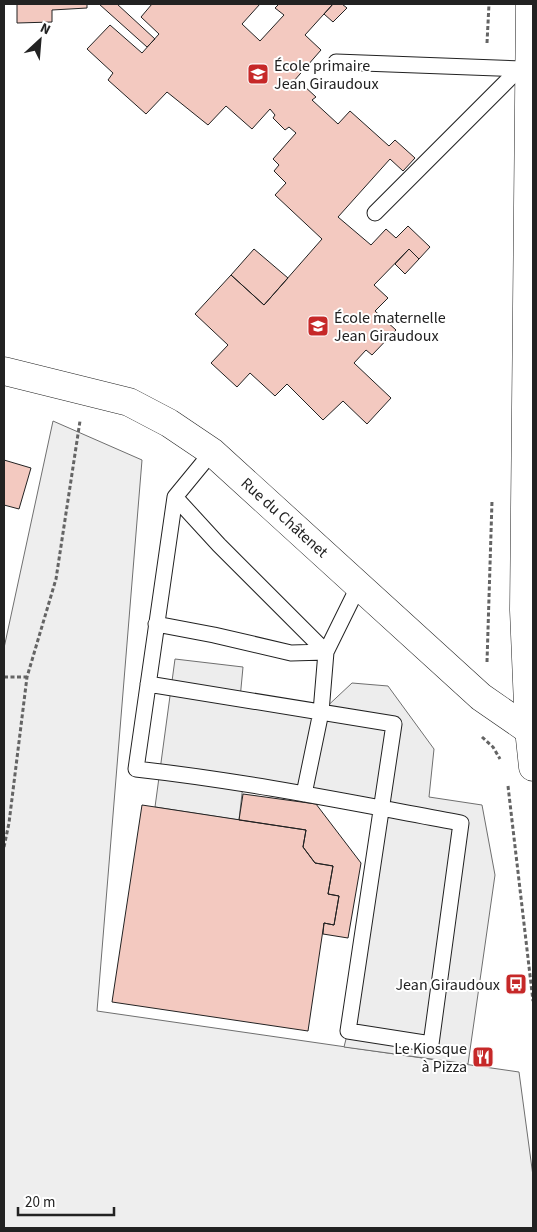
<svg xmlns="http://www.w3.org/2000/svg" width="537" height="1232" viewBox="0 0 537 1232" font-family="'Source Sans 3',sans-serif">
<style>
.green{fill:#eee;stroke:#6f6f6f}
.parking{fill:#ededed;stroke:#6f6f6f}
.building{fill:#f3c9c0;stroke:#222}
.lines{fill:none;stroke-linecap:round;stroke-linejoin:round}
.service-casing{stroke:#222;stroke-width:17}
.minor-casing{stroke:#222;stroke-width:29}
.tertiary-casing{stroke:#222;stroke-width:29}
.path{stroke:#646464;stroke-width:3;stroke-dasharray:4 2.5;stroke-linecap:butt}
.service{stroke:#fff;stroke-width:15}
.minor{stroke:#fff;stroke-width:28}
.tertiary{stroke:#fff;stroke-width:28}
.labels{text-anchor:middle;stroke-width:4;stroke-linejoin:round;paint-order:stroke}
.poi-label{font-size:16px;fill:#222;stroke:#fff;text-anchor:start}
.street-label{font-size:16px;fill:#222;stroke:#fff}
</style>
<rect width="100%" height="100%" fill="#fff"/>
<path class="green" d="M53 421 142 460 97 1011 519 1072 533 1176V1228H4V648Z"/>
<path class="parking" d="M175 659 243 667 240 699 321 712 352 683 388 686 434 749 429 797 482 805 495 875 468 1064 344 1047 348 1031 382 808 243 785 239 820 155 807Z"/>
<path class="building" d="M17 4H87V8L52 10V22L17 23Z
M99 4H117L155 39 147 47Z
M152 4H260L242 24 260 41 284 15 275 8 279 4H333L305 35 321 50 293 82 299 89 303 85 316 97 312 100 338 124 350 111 389 146 395 140 415 158 403 171 390 159 338 217 371 245 386 229 396 238 408 226 430 247 419 259 409 249 374 285 388 298 375 311 396 330 372 355 366 350 354 363 391 398 367 424 343 401 323 420 287 384 275 396 250 373 237 387 211 363 228 345 195 314 231 275 264 305 322 239 275 195 286 183 274 171 279 165 273 159 296 133 289 127 285 130 273 118 275 115 270 109 252 129 226 106 208 125 167 92 146 114 108 80 113 73 87 49 110 25 142 53 159 34 141 17Z
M333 4H342L347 8 333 22 324 14Z
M254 249 288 278 264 305 231 275Z
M409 249 419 259 405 274 395 264Z
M4 460 31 468 19 509 4 505Z
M243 794 316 804 361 863 348 938 323 934 324 923 334 925 339 896 328 894 333 866 315 863 303 847 306 830 239 820Z
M142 805 306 830 303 847 315 863 333 866 328 894 339 896 334 925 324 923 308 1031 112 1002Z"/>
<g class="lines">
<g class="service-casing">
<path id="service" d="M336 62 523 69
M375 213 519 69
M175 497 219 545 326 652
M156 624 214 635 291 653 326 652
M148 684 394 724 348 1031 431 1044 461 823C353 803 245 781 136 769L175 497 212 452
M304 794 321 712 326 652 359 585"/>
</g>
<g class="minor-casing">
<path id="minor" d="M4 371 129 402 169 423 212 452 481 697 533 733"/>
</g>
<g class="tertiary-casing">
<path id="tertiary" d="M530 4 524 610 529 729 533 767"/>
</g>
<path class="path" d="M487 43 489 4
M487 662 492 501
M4 677H27
M482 737 493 747 500 759
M508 786 533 1001
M4 847 9 823 27 677 56 579 80 421"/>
<use href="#service" class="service"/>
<use href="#minor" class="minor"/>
<use href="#tertiary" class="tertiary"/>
</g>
<defs>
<g id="school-square" transform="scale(1.125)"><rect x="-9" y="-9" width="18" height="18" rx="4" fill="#c62828" stroke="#fff"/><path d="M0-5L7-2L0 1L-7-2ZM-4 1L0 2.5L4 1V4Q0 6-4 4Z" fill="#fff"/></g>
<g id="bus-square" transform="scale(1.125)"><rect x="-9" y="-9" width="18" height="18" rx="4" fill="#c62828" stroke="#fff"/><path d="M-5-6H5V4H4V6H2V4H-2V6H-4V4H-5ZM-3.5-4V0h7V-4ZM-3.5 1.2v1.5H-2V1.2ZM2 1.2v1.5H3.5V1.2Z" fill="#fff"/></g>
<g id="restaurant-square" transform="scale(1.125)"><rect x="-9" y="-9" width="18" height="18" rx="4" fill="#c62828" stroke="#fff"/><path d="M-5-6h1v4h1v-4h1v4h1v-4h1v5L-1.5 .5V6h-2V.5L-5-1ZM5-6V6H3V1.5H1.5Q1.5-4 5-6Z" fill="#fff"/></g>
</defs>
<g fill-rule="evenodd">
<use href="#school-square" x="258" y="74"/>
<use href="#school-square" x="318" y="326"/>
<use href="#bus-square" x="516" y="984"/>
<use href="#restaurant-square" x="483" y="1057"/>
</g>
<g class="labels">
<g class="poi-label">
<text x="274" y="71">École primaire<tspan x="274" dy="18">Jean Giraudoux</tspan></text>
<text x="334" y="323">École maternelle<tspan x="334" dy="18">Jean Giraudoux</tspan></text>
<text x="500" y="990" text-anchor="end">Jean Giraudoux</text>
<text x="467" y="1054" text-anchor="end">Le Kiosque<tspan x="467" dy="18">à Pizza</tspan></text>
</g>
<g class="street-label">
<text transform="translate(285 517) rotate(42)" y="6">Rue du Châtenet</text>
</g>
</g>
<rect width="537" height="1232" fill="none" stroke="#222222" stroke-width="10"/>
<g transform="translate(40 40) rotate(26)" stroke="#ffffff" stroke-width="4" paint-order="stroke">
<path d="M0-4L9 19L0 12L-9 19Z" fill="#222222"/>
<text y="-8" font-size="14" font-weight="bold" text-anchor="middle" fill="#222222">N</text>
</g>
<path d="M18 1207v8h96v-8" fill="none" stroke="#222222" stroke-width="2.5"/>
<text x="25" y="1207" font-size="15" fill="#222222" stroke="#ffffff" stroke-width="4" paint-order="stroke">20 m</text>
</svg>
